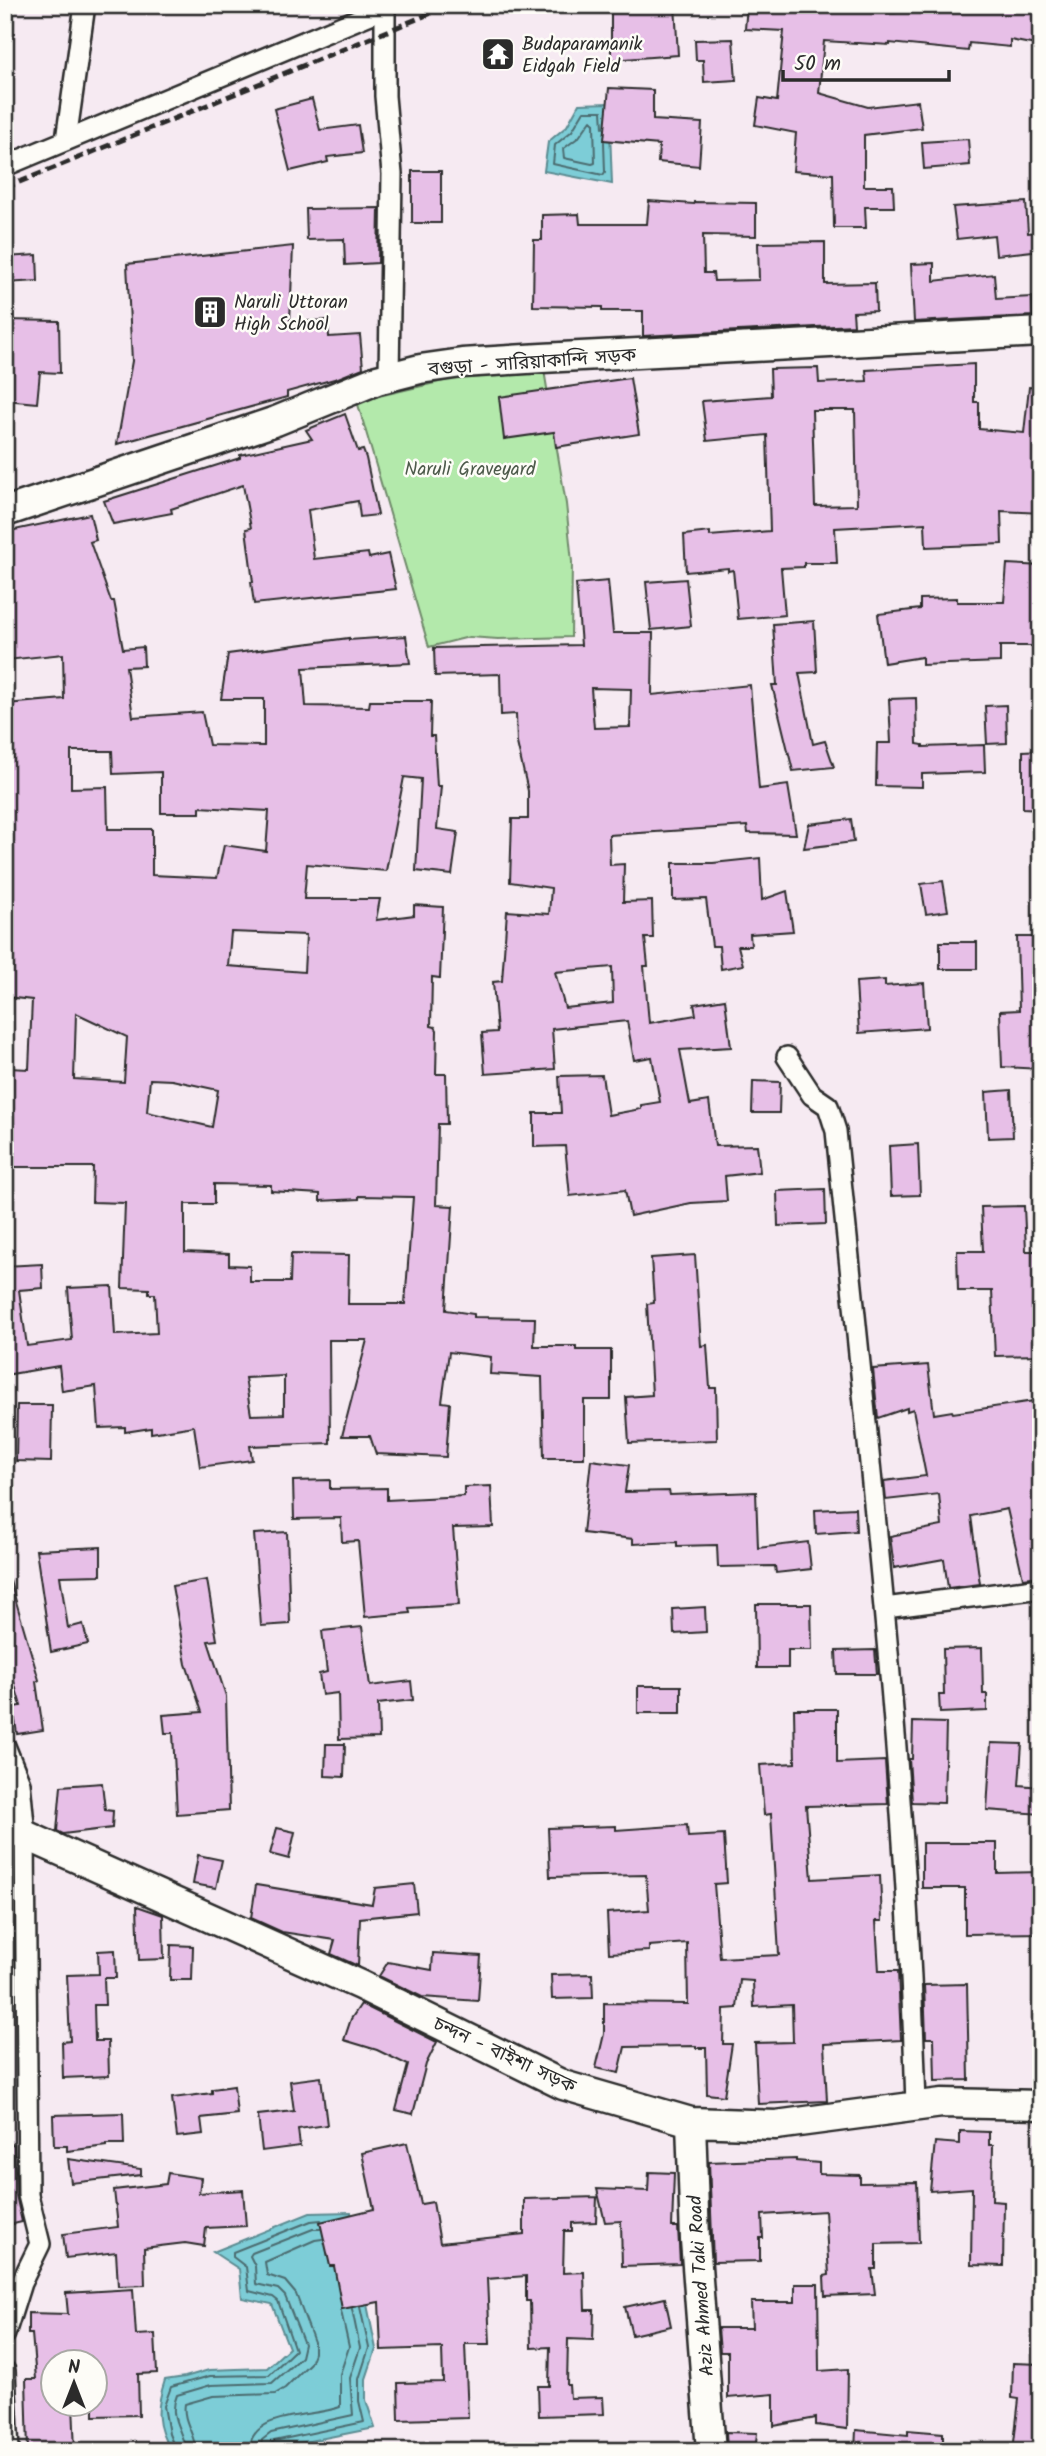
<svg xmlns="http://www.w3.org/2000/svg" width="1046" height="2456" viewBox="0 0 1046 2456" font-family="Kalam,'Noto Sans Bengali',sans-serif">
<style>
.green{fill:#b3e9ab;stroke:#6f8a6b;stroke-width:2}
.water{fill:#7dcdd7;stroke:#5c8c92;stroke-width:2}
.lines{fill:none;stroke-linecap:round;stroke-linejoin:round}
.shore{stroke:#4c6c70;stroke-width:2}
.building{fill:#e7bfe7;stroke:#2b2b2b;stroke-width:2;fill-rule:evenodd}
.street-casing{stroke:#2b2b2b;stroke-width:24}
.secondary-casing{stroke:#2b2b2b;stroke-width:33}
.street{stroke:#fdfcf7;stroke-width:19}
.secondary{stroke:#fdfcf7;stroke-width:28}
.rail{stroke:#2b2b2b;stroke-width:5;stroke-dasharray:10 5;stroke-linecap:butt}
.labels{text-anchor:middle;stroke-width:5;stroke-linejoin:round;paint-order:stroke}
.poi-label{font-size:19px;fill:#2b2b2b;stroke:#fdfcf7;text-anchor:start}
.street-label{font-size:19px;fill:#2b2b2b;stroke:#fdfcf7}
.park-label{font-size:19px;fill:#4d5a4b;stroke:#fdfcf7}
</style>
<rect width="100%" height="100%" fill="#f6eaf2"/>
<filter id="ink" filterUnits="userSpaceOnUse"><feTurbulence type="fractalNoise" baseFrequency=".0143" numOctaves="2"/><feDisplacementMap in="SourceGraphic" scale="14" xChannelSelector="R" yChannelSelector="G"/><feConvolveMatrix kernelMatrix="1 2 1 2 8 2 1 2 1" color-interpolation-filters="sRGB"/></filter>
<g filter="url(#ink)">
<path class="green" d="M544 370 566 504 572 562 571 637 498 639 469 637 429 647 357 401 461 377Z"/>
<path class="water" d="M609 103 612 184 544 171 548 142 567 126 579 104Z
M351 2212 353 2235 376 2349 366 2379V2400L375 2428 259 2451H171C155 2426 156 2407 165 2380L185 2377 209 2370 267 2368 289 2348 272 2304 242 2298 239 2269 213 2252 310 2213Z"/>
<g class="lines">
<path class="shore" d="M591 120 594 123 595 163 592 164 564 158 563 149 579 137Z
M603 128 602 111H584L572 131 555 145 553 164 603 175 605 172 604 142
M176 2451 169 2434 164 2406 171 2387 210 2376 269 2375 295 2350 278 2301 273 2297 249 2291 246 2267 233 2257V2252L311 2221 321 2220
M185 2451C184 2430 167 2419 177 2395L211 2385 272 2383 301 2357 304 2344 285 2296 278 2289 256 2284 255 2266 250 2256 252 2253 313 2229H320
M196 2451C195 2434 182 2421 185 2404L213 2396 275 2394 285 2388 310 2363 314 2353V2342L296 2294 285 2281 267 2275 265 2262 315 2240 322 2239
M249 2451C251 2410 312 2418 340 2407V2374L349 2347 341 2311
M260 2451 262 2440 271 2433 353 2415 350 2378 360 2348 352 2309
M268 2451 270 2445 274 2441 364 2422 359 2401V2379L369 2348 360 2307"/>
</g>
<path class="building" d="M640 5H675L678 55 611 60V11H642Z
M747 5H804L895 13 896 5H1041V46L1010 40V47L969 43 968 51 890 43V45L824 41 819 93 868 107 918 101 922 128 864 135V186H893L894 207H865L866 228H834L833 174 793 171 796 133 755 125 759 98 777 101 784 31 745 29Z
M733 39 736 80 704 82 703 60H696L695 40Z
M609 88 653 90V120L702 123 699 166 658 162 659 145 604 140Z
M312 99 320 130 358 125 362 153 327 157 328 162 290 171 274 109Z
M968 139 970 165 924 169 922 142Z
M412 171H441V223H412Z
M649 201 694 204V202L756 203V236L703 235 704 273H713L714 281 759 280 758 243 825 242V284L875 283 876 311 853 312 854 325 643 336V311H602V307L533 306 534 240H542V215L579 214 580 224H647Z
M1026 202 1028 233 1041 232V250L996 255 994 235 957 239 953 207Z
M379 208 378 263 345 265 344 239 307 240 306 209Z
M293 246 290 322 328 320 329 337 360 335 363 368 338 378 287 392V397L117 444 132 361 127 264Z
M37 255 38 281 5 283V257Z
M934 263V281L994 274 996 299 1032 297 1033 316 914 322 911 264Z
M5 320 59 321 60 373 40 372 37 403 5 400Z
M974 364V402H979V429L1024 433 1029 387 1041 388V513L1001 511 1002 544 926 547 925 523 835 528 837 563H804V567L781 568 785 615 738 619 733 570 728 571V568L686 572 684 535 710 532V536L770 531 767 435 707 441 702 401 771 396 770 369 818 368 819 383 867 381 866 370ZM812 410H855L857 505 815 506Z
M630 378 639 434 556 447 554 432 504 439 499 397Z
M345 414 358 451 363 450 366 458 378 515 360 517 358 501 308 510 314 559 368 553 369 558 388 554 396 589 254 604 251 582H253L246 529 251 528 243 485 171 509 172 513 113 524 104 501 240 458V455L312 439 306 430Z
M90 514 96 540 90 542 111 601H114L123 649 143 647 144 666 126 667 133 717 202 712 209 745 264 746V699H221L228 654 349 638V640L406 636 410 663 303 668 306 706 369 707 370 701H431L430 736H434L437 786H441L437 829 458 832 452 875 416 871 421 779 404 777 386 871 307 864 304 899H380L376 920 414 915V905L443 907 440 978 432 977 431 1026 435 1027 437 1030 436 1074H446L447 1124H438L436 1205 453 1206 446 1310 474 1314V1317L535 1318 534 1346H576V1350H611V1400H584V1458H544L542 1377 490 1374 491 1357 449 1352 442 1402 450 1403 446 1457 376 1454 370 1436H342L367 1340H329L330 1443 250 1446 252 1460 200 1467 194 1426 151 1433V1428L125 1432V1427L99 1428 96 1386 62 1391 59 1366 5 1375V1266L42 1264 43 1288 19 1290 27 1346 72 1340 68 1288 112 1286 115 1335 157 1333 155 1294H149V1289L122 1288 125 1203 92 1202 93 1167H5L9 1068 29 1069 32 1000 6 997 14 927 5 926 12 862H5V759L12 758 6 704 64 699 63 654 7 660 5 532ZM71 751H112L113 774 161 772V813H200V807L269 811 266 851 224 845 217 878 152 875V829H108L107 787 71 788ZM231 932 306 935 304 972 228 966ZM76 1013 127 1037 124 1082 74 1079ZM150 1079 172 1080 218 1090 212 1127 147 1112ZM214 1184 271 1185V1191L320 1194V1201L359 1199V1196L413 1197 405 1304H348L349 1255 291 1254 290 1282H250V1266L229 1265V1254L185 1252V1204H214ZM284 1376V1414L251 1415 245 1378Z
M1007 564 1041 566V646H1000V662L922 665V657L884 663 878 614 920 609V599L957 598V602H1004Z
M686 579 691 626 651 630 646 582Z
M608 581 613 633H653L652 695 750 685 759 789 788 785 796 834 748 833 747 826 609 835 610 865 624 864 623 902 652 901 653 938H645L648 966H644L649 1023 696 1015 694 1004 725 999 731 1047 680 1050 690 1104 709 1101 715 1146 757 1145 760 1172 725 1176 727 1201 691 1203 630 1216 625 1190 570 1196 565 1146 534 1147V1113H561L559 1076 602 1075 608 1115 641 1109V1105L660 1102 652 1057 634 1060 627 1021 552 1029 555 1069 485 1074 482 1033 497 1032 493 982 502 981 507 911 549 914 551 888 510 882 512 819H528V791L517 743 516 714 501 715 500 674 435 676 434 648 581 645 576 584ZM591 688 631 689 630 727 594 728ZM612 967 613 1003 565 1008 555 972Z
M814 621 817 672 799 673 813 744 825 741 834 767 793 771 772 685H777L773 624Z
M916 698 917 744 923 745V747L984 745 985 772 922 774V787L876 786 877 743H891L889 699Z
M1006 705 1007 743 987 744 985 706Z
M1041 750V809L1023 808V751Z
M851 819 854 842 804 848 809 824Z
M760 858 762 900 787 891 793 931 750 934 751 946H738L743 965 721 969 719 946H712L706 899 673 900V863H713Z
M943 881 948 911 926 914 921 884Z
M1017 937H1041V1069L1002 1067 1000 1011 1019 1010Z
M940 942H977V969H940Z
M885 980V986L924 983 927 1028 859 1033 856 982Z
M753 1081 780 1082 779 1113H752Z
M1011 1090 1013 1137 988 1138 986 1092Z
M918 1144 920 1195 891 1196 889 1146Z
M825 1189 826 1224 778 1226 777 1191Z
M1024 1206 1026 1251H1039L1041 1288H1037L1040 1355 995 1356 992 1291H958L957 1251H983L981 1207Z
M695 1255 701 1346 707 1345 710 1388H716L717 1440 629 1443 626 1397 652 1395 647 1304 654 1303 651 1258Z
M928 1365 934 1414 952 1411 953 1413 1041 1400V1447H1038L1041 1472V1576L1023 1578 1007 1509 971 1516 980 1584 948 1588 944 1559 894 1568 890 1536 942 1526 939 1494 886 1500 884 1481 926 1476 913 1409 907 1411V1408L878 1418 873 1369Z
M17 1405H52L51 1462 16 1461Z
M591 1460 629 1465 625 1492 669 1491 670 1495 756 1492 758 1548 808 1542 811 1569 776 1573 775 1566 718 1567 717 1545 677 1546V1542L633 1544V1539L583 1533Z
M330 1480V1489L387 1488V1500L464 1496V1487L491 1486 493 1527 453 1528 459 1605 409 1608 410 1613 365 1617 358 1541 342 1542 341 1518 294 1519 293 1481Z
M855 1508 856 1531 816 1534 815 1510Z
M287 1532 290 1624 261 1626 254 1534Z
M101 1547V1575L60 1576 68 1628 83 1624 88 1644 51 1652 36 1550Z
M207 1580 217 1640 208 1641 226 1696 229 1810 177 1814 173 1733H165L163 1715 202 1712 186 1664 172 1586Z
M5 1581H10L39 1680 36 1682 43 1730 17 1734 13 1707 21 1706 5 1651Z
M756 1604H811L812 1650H788V1668H757Z
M705 1607 706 1632 674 1634 673 1609Z
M362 1627 370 1686 411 1681 413 1700 378 1704 379 1738 339 1739 338 1693 322 1695 319 1674 327 1672 322 1631Z
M982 1648 983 1694H987V1711L940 1713 939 1695H944L943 1649Z
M875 1650 877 1674H837L836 1651Z
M638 1686H681V1713H638Z
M794 1709H837V1763L885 1761 888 1804 806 1806 812 1879 880 1875 882 1921H876L879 1971H898L901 2040 824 2044 827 2101 758 2104 755 2043 793 2042 792 2005 754 2007 753 1981 740 1980 737 2008 724 2009 723 2044H732L724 2096 707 2094 706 2048H696V2046L625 2047 619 2073 596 2068 604 2034V2003L688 2004 687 1943 649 1946V1951L609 1953 607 1913 649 1910 646 1875 550 1877 548 1828 616 1826V1830L687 1825 688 1837 724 1835 727 1883 714 1884 720 1958 779 1955 771 1814 764 1815 760 1765 795 1763Z
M913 1722 946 1723 944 1803 912 1802 909 1759H912Z
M991 1743 1022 1744 1019 1785 1041 1787V1814L987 1810Z
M326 1744H345L344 1777 325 1776Z
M102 1783 105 1810 113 1811 112 1828 63 1834 57 1831 61 1786Z
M277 1828 295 1832 289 1859 270 1854Z
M922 1843H997V1873L1041 1872V1933L965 1934V1888H922Z
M198 1855 222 1860 216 1888 193 1884Z
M414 1884 417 1912 360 1918 358 1966 331 1954 335 1940 282 1932 251 1918 256 1885 372 1904 375 1888Z
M137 1906 163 1915 164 1959 139 1960Z
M171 1945 193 1946 192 1980H170Z
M115 1950 116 1978H104L105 2005H94L95 2041H108L109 2076 63 2078 62 2042 70 2041 67 1975 99 1974 98 1951Z
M433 1953 481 1956 478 2001 422 1997 379 1976 388 1962 432 1970Z
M592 1974 593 1998 552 1999 551 1975Z
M967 1984 969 2080 935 2081 934 2038H926L924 1985Z
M361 2004 437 2042 426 2064 413 2114 396 2110 408 2065 377 2050 344 2040 351 2019Z
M321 2077 327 2125 298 2129 300 2146 262 2151 258 2115 294 2111 290 2081Z
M234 2086 237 2114 201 2118 203 2134 177 2137 172 2098 212 2093V2089Z
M123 2113 124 2144H106V2146L67 2151V2146H54L53 2115Z
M960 2131 989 2132V2145H993L992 2201 1004 2202 1003 2266 971 2265 972 2188 930 2191 935 2142 960 2144Z
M407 2143 421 2204 433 2202 440 2243 524 2234V2199L597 2197 596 2222 572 2223V2231H564L563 2273 584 2272 585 2310H594L593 2340 568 2339 567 2385H569L570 2398 603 2397 604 2414 539 2416 538 2386H549L550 2347 531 2348 530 2301H526V2276L487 2279 490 2344H465L468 2418 399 2420 398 2383 443 2382 442 2348 381 2350 379 2302 342 2309 334 2266H330L320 2222 374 2209 362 2153Z
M14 2144 16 2195 22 2222 5 2226V2145Z
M68 2159 141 2169V2175L71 2183Z
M796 2159V2161L819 2163V2174L860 2175V2183L917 2182 919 2243 876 2244V2269H872L875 2294 825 2296 824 2276 829 2275 825 2211 762 2215 763 2238H760V2261L713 2262 709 2162Z
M649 2172 674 2173 672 2227H678L680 2264 622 2266 621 2221 605 2222 597 2189 648 2191Z
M168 2173 201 2178 199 2193 243 2190 246 2226 206 2228 204 2246 185 2243 144 2248 145 2285 118 2286 116 2252 66 2258 63 2234 118 2227 114 2190 166 2184Z
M795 2284H818L819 2371 848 2369 847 2429 816 2425V2418L774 2426V2394L728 2398V2352H720L718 2328H752L751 2302H795Z
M133 2289 136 2335 155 2334 157 2373 138 2374 139 2415 94 2416V2362H52V2404H73L75 2451H28L26 2379H36L32 2334H28V2313L68 2314 66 2293Z
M665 2298 671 2326 632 2335 625 2307Z
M1013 2363 1041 2364V2402H1038L1036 2451H1013L1019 2399 1012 2398Z
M856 2430 908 2435V2430L943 2433V2451H855Z
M726 2432 757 2433 755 2451H727Z"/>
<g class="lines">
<g class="street-casing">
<path id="street" d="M385 5V96L392 174 389 376
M66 140 85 5
M5 166 385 8
M787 1057 812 1095 828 1106 836 1131C869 1456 907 1780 916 2106
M885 1608 1041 1588
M5 1746 20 1783 25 1835 28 2195 40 2244 21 2283 5 2334
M5 2371 9 2451"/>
</g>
<g class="secondary-casing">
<path id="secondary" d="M5 512 276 421 377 380 420 369 462 363 542 358 1041 332
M5 1826 360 1985 563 2085 691 2122 776 2125 942 2103 1041 2105
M691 2122 695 2240 711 2451"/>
</g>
<use href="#street" class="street"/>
<use href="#secondary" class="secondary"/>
<path class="rail" d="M5 188 451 5"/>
</g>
</g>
<defs>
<g id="temple-square" transform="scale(1.75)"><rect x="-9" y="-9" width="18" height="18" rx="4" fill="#2b2b2b" stroke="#fdfcf7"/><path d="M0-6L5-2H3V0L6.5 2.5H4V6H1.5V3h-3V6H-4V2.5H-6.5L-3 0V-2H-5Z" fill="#fff"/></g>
<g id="building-square" transform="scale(1.75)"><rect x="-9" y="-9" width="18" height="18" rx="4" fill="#2b2b2b" stroke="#fdfcf7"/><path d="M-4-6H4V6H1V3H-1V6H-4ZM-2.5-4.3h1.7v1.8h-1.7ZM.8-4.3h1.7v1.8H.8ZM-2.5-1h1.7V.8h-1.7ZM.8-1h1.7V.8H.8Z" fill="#fff"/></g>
</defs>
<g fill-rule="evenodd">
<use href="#temple-square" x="498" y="54"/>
<use href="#building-square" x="210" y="312"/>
</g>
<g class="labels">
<g class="poi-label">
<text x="522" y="50">Budaparamanik<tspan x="522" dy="22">Eidgah Field</tspan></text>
<text x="234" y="308">Naruli Uttoran<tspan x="234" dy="22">High School</tspan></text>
</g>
<g class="street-label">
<text transform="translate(532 361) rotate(-4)" y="7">বগুড়া - সারিয়াকান্দি সড়ক</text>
<text transform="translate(505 2054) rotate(25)" y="7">চন্দন - বাইশা সড়ক</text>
<text transform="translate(700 2286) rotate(-94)" y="7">Aziz Ahmed Taki Road</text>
</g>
<g class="park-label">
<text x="470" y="475">Naruli Graveyard</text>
</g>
</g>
<rect width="1046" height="2456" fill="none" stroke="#fdfcf7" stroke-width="28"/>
<rect x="14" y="14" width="1018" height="2428" fill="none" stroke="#2b2b2b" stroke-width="2.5" filter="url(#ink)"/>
<g transform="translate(74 2383)"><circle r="33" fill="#fdfcf7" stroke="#a9a8a5" stroke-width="2"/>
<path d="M0-5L12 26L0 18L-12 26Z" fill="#2b2b2b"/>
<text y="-10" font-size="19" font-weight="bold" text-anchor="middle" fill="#2b2b2b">N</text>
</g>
<path d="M783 70v10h166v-10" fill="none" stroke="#2b2b2b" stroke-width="3.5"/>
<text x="794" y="70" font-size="21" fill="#2b2b2b" stroke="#fdfcf7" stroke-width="5" paint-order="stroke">50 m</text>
</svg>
